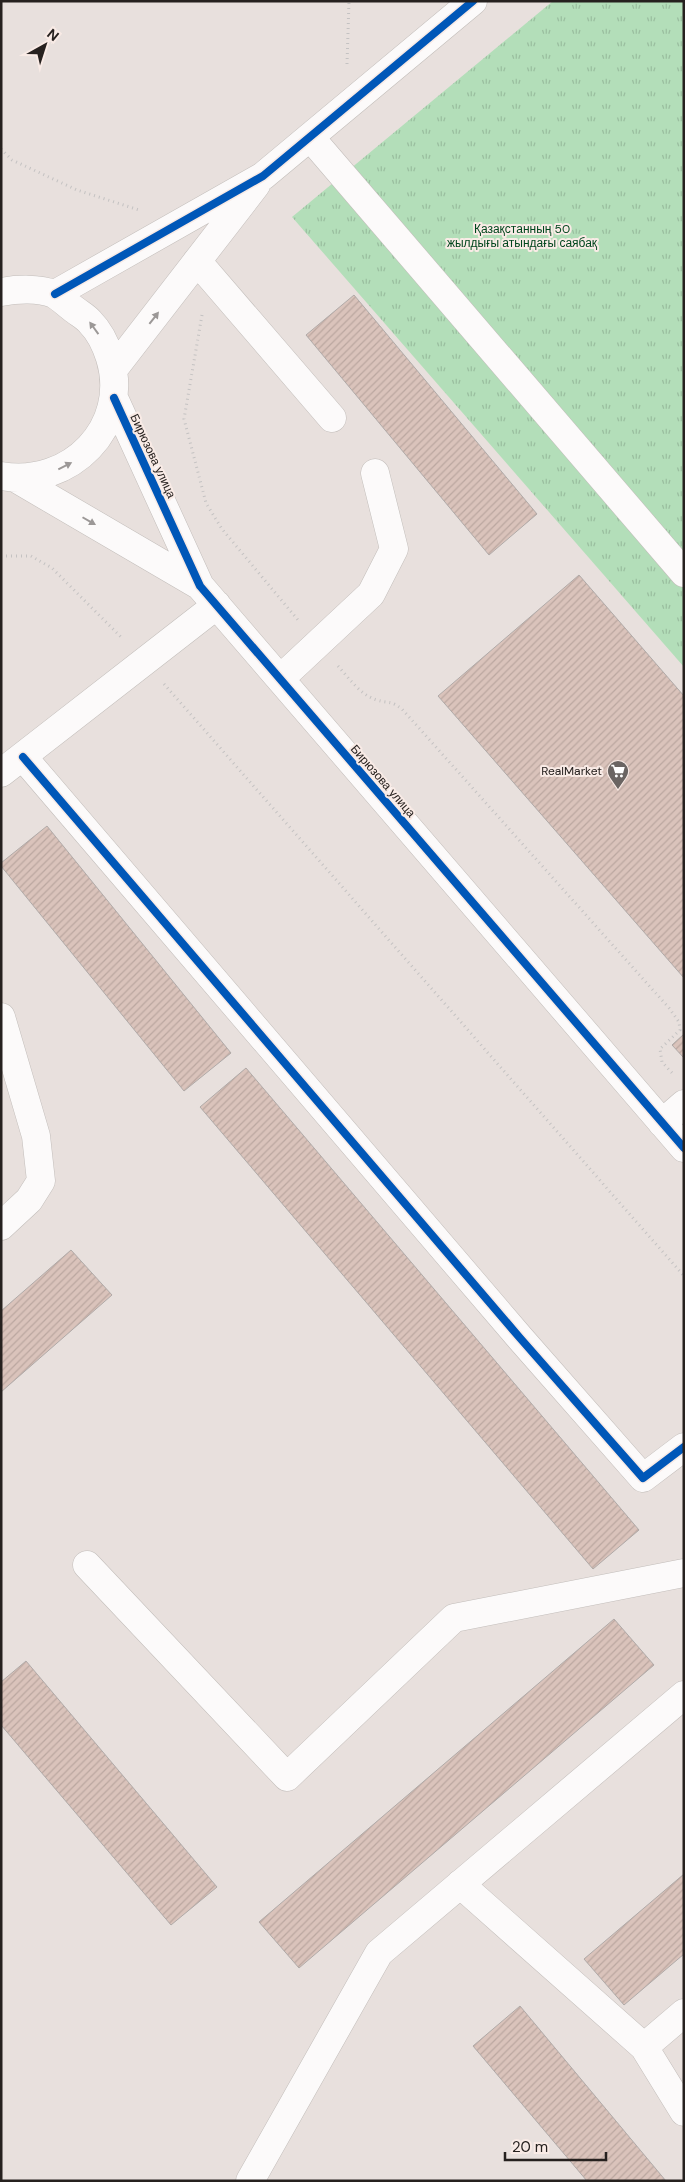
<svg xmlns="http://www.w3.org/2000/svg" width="685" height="2182" viewBox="0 0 685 2182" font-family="'DM Sans',sans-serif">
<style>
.park{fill:url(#park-tufts)}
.building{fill:url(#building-hatch);stroke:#b0aaa8}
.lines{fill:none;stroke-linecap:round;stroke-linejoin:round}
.minor-casing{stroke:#c2bdba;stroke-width:29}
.path{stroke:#c4c2c2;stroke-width:3;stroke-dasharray:1 4;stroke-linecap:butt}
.minor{stroke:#fcfafa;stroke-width:28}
.cycleway-casing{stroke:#f9ebe6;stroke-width:11}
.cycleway{stroke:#0057b8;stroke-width:8}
.oneway{fill:#9c9897}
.labels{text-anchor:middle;stroke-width:4;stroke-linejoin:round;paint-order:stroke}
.park-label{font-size:12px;fill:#00461d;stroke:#f9ebe6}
.street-label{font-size:12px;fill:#26211f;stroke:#f9ebe6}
.poi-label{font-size:12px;fill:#26211f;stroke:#f9ebe6;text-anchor:end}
</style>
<defs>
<pattern id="park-tufts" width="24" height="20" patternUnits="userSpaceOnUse" patternTransform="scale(1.25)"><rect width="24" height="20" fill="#b3deb9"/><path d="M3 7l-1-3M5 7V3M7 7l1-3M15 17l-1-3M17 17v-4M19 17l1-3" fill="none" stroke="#9abe9f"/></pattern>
<pattern id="building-hatch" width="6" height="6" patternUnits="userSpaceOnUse" patternTransform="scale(1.25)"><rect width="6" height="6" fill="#dac3bb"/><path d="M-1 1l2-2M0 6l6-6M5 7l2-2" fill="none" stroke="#bba7a0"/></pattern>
</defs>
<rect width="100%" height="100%" fill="#e8e0dd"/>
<path class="park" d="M553 1H684V667L292 217Z"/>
<path class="building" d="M354 295 537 514 489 555 306 335Z
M579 575 684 696V978L438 696Z
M47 826 231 1053 184 1091 1 866V863Z
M684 1034V1058L672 1045Z
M246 1068 639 1530 593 1569 200 1107Z
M71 1250 112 1295 1 1392V1311Z
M614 1619 654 1665 299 1968 259 1922Z
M26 1661 217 1887 171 1925 1 1725V1682Z
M684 1874V1954L624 2005 584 1959Z
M520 2006 666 2181H587L473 2046Z"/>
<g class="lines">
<g class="minor-casing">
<path id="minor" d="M310 137 684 573
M197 261 332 418
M1 292C17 289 39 288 54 294 61 298 68 305 75 310 80 314 86 317 90 322 100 332 106 345 110 358 131 427 70 488 1 476
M55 294 263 176 473 1
M113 370 256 185
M114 398 200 586 684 1148
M17 479 200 586
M280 679 371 594 394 549 375 473
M23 757 520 1338 643 1478 684 1447
M1 773 217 605
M1 1017 36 1136 41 1181 29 1200 1 1226
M662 1123 684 1104
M87 1565 287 1777 454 1618 684 1573
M460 1884 644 2047
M684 2013 644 2047 684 2112
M250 2181 379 1953 684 1695"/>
</g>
<path class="path" d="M347 64 349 1
M1 149 12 160 77 190 139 210
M202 315 184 419 206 503 222 529 298 620
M1 556H31L52 568 123 639
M338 666C349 678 360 695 377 700 390 704 390 700 402 709L669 1008 679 1022 680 1030 660 1049 662 1062 673 1074
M164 684 684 1276"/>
<use href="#minor" class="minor"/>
<g class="cycleway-casing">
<path id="cycleway" d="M55 294 263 176 473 1
M114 398 200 586 684 1148
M23 757 520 1338 643 1478 684 1447"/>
</g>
<use href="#cycleway" class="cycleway"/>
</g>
<defs><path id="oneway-solid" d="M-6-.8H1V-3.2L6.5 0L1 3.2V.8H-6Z" transform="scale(1.25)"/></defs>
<g class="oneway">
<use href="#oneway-solid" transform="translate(154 318) rotate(-52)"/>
<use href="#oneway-solid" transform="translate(94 328) rotate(-126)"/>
<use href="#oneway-solid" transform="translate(65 466) rotate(-27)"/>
<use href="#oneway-solid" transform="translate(89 521) rotate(30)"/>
</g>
<defs>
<g id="supermarket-pin" transform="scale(1.125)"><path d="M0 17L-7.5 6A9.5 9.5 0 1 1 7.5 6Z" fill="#6a6462" stroke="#f9ebe6"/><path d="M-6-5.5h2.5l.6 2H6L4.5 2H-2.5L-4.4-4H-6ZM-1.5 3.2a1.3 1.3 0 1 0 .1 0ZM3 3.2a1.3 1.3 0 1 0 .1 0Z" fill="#fff"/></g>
</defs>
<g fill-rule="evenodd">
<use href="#supermarket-pin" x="618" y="771"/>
</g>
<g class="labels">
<g class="park-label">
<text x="522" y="233">Қазақстанның 50<tspan x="522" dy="14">жылдығы атындағы саябақ</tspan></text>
</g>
<g class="street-label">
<text transform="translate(153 456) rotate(65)" y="4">Бирюзова улица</text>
<text transform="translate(383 781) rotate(49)" y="4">Бирюзова улица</text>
</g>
<g class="poi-label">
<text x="602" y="775">RealMarket</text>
</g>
</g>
<rect width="685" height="2182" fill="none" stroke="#26211f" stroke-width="5"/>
<g transform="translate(45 45) rotate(39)" stroke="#f9ebe6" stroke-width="4" paint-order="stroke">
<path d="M0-4L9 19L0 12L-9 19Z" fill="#26211f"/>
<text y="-8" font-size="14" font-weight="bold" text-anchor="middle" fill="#26211f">N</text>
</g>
<path d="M505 2152v8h101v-8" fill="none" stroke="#26211f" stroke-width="2.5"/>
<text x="512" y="2152" font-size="15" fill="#26211f" stroke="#f9ebe6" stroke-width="4" paint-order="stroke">20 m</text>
</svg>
